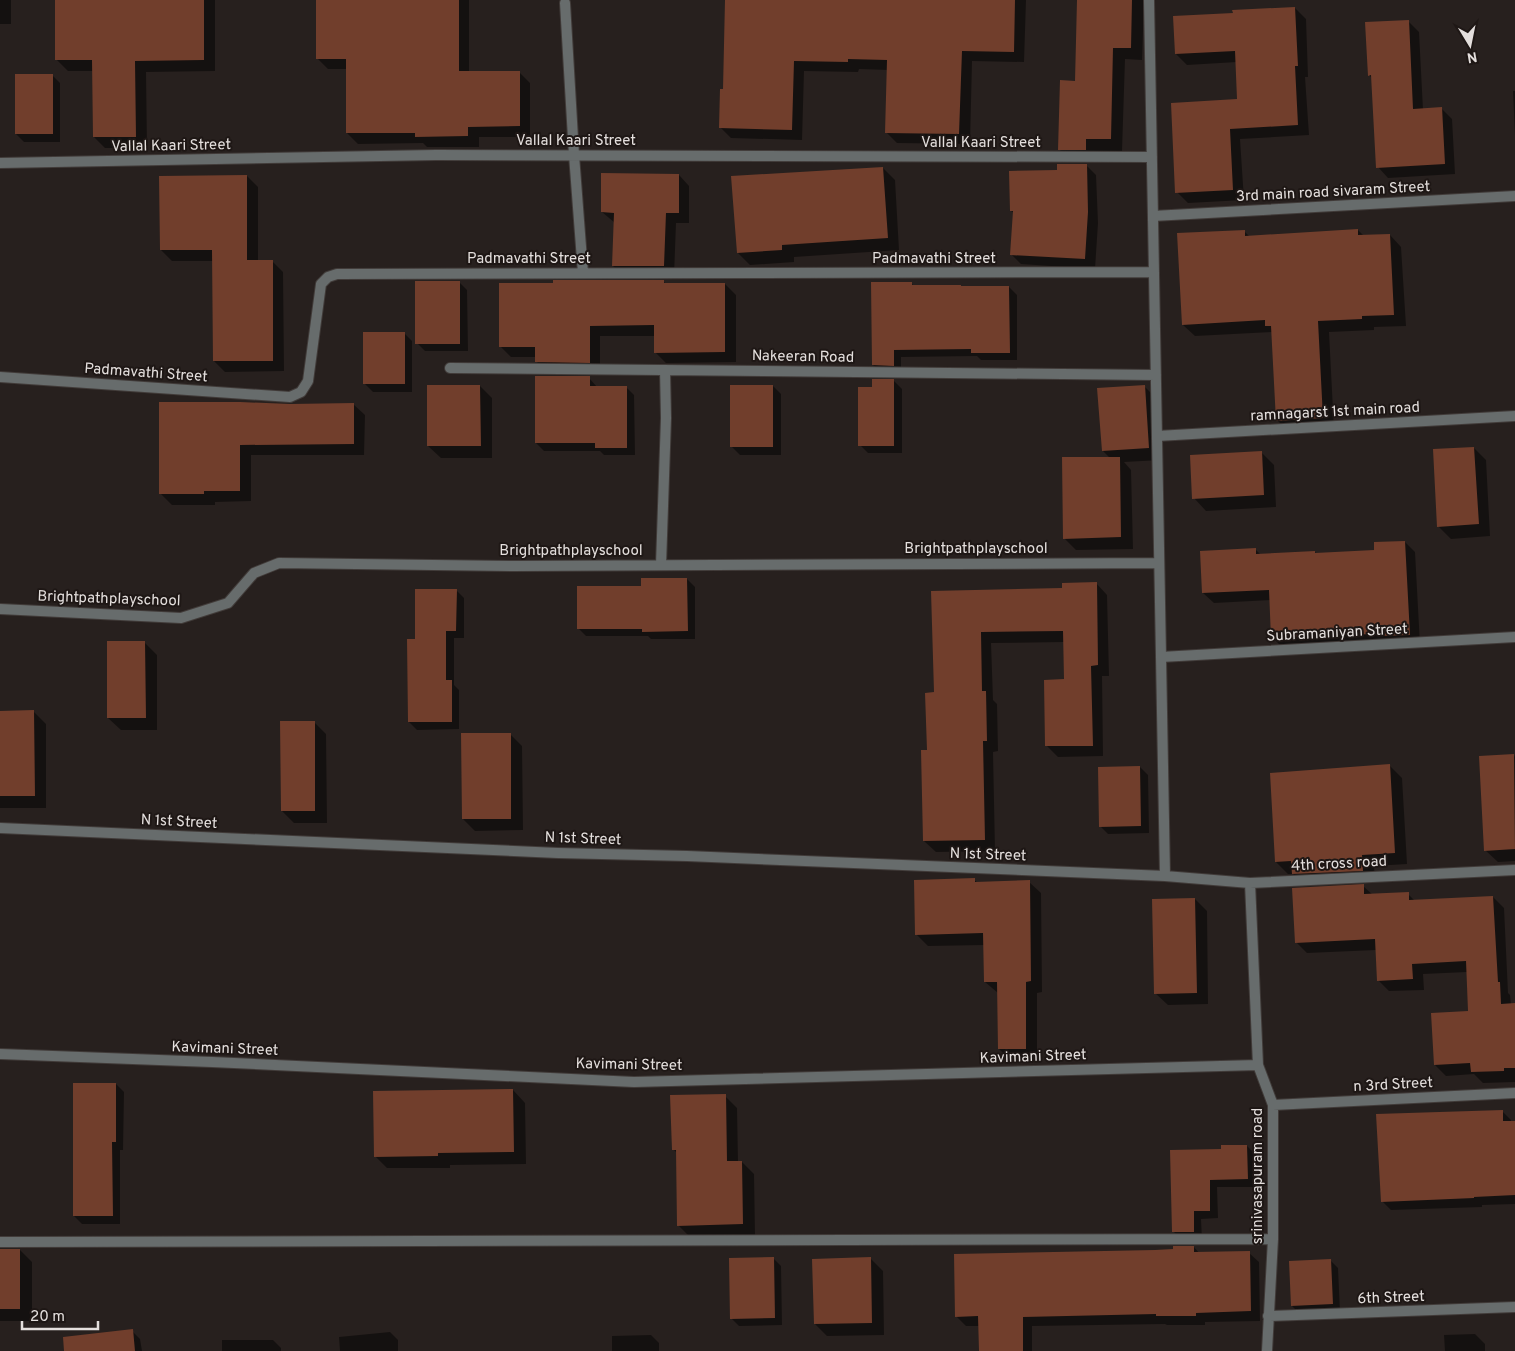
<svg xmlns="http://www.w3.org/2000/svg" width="1515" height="1351" viewBox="0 0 1515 1351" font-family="Overpass,sans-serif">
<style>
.shadow{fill:#0007}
.building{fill:#713e2c}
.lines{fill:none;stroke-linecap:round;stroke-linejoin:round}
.minor-casing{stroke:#413b39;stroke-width:12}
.minor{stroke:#676c6c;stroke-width:10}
.labels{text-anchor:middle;stroke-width:4;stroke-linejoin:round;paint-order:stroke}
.street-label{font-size:15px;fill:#e4dfdd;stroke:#1e1715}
</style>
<rect width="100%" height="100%" fill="#27201e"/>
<path class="shadow" d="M0 0H11V24H0Z
M56 0H215V71L146 72 147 148H105L94 137V71H68L56 59Z
M317 0H469V72H519L530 83V137H479V147H427L423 143 358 144 347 133V69H328L317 58Z
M726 0H1026L1024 62 972 61 970 144 897 143 886 132 888 70 859 69 858 72 804 71 802 140 731 138 720 127 724 90Z
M1078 0H1144L1142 60 1125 59 1122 151H1098V162H1071L1059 149 1077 82Z
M1295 8 1306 19 1308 77H1305L1309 135 1240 139 1244 200 1188 203 1177 192 1239 100 1237 62 1187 65 1176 54 1234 14Z
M1408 21 1419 32 1423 110 1442 109 1452 119 1455 174 1388 178 1378 167 1373 79 1369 75Z
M52 75 60 83V142H24L16 134Z
M1513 91H1515V135Z
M1086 165 1096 175 1098 223 1095 269 1021 264 1011 254 1014 213 1011 211 1059 171Z
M883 168 895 180 899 250 794 257V262L750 265 738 253Z
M679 175 689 186V223H676L674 276 624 277 613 266 615 223 602 212Z
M247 176 258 187V261H272L283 272 284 371 225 372 214 361 213 261H172L161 250Z
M1358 230 1364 236 1390 235 1401 247 1406 326 1374 327V330L1329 332 1334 430 1289 432 1277 420 1273 332 1195 336 1183 325 1244 231 1250 237Z
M663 281 666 284H725L736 295V362L666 363 655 352V336H600V373L547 372 536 361V357H511L501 347 554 284Z
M459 282 467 290 468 351H425L417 343Z
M911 283 914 286 1009 287 1017 295V360H981L977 356 901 357V373H881L873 365Z
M404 333 412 341V392H373L365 384Z
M589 378 597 387H626L634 395 635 455H604L600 451H544L536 443Z
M894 381 902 389V453H868L860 445 873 388Z
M480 386 492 398V458H441L428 446Z
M773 386 781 394V455H740L732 447Z
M1144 386 1156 398 1161 460 1124 462 1131 470 1133 549 1076 550 1064 538 1110 458 1103 451Z
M353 404 365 415 364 455H251V501L215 502V505H172L161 494 290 405Z
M1474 448 1486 460 1490 536 1451 539 1438 526Z
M1262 453 1274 465 1276 507 1206 511 1194 498Z
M1405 542 1415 552 1420 645 1283 648 1273 638 1271 600 1214 603 1203 593 1255 549 1261 555 1315 552 1316 554 1375 551Z
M687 579 695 587V639H651L648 636H586L578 628 643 587Z
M1096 583 1107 595 1109 676H1102L1103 756 1058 757 1047 746 1065 681 1064 642 991 643 993 700 997 704 998 751 993 752 995 851 936 852 924 841 928 751 935 694 933 592 1063 589Z
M456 590 464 598V638H454V685L459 690V729L417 730 409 722 417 640Z
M145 643 157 655V730H121L108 718Z
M0 712H34L46 724V808H0Z
M314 722 326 734 327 823H294L282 811Z
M510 734 522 746 523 830 475 831 463 819Z
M1514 755 1515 757V861L1498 862 1485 850Z
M1390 766 1402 778 1407 864 1374 866 1375 882 1305 886 1293 874H1288L1276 862Z
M1140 767 1148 775 1149 833 1108 834 1100 826Z
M974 880 978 883 1029 882 1041 893 1042 992 1037 993V1060H1011L999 1049 998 993 985 982V945L928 946 916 934Z
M1363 886 1373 895 1408 894 1415 901 1493 897 1504 908 1508 993 1510 995 1511 1005 1515 1004V1082L1483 1083 1474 1074 1446 1076 1435 1065 1469 1012 1467 972 1423 974 1424 990 1389 991 1378 980 1376 950 1307 953 1296 942Z
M1195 899 1207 911 1208 1004 1168 1005 1155 993Z
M116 1084 124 1092 123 1150H120V1224H82L74 1216Z
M513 1090 525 1103 526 1164 450 1165V1168H387L375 1156Z
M725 1096 737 1108 738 1162H742L754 1174 755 1236 690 1237 678 1225 677 1153 673 1149Z
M1502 1111 1511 1120V1122H1515V1204L1482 1205V1207L1391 1210 1382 1201Z
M1247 1146 1255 1154 1256 1187H1217L1218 1218 1201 1219 1202 1240H1182L1174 1232 1222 1151Z
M1194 1247 1200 1254 1249 1253 1259 1262 1260 1321 1205 1322V1325H1167L1165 1324 1032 1326V1351H980L979 1326H966L956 1316 1155 1252Z
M0 1250H20L32 1262V1321H0Z
M773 1258 781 1266 782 1325 739 1326 731 1318Z
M871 1259 883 1271 884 1335 827 1336 815 1324Z
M1330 1260 1338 1268 1340 1312 1300 1314 1292 1306Z
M132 1331 140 1339 142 1351H98Z
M390 1332 398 1340V1351H340L339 1337Z
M1475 1334 1485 1344V1351H1445L1444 1335Z
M651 1335 659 1343V1351H612V1336Z
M222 1340H273L281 1348V1351H222Z"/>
<path class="building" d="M55 0H204V60L135 61 136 137H93L92 60H55Z
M316 0H459V71H520V126L468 127V136L415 137V133H346V59H316Z
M725 0H1015L1014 52 962 51 959 134 885 133 887 60 848 59V62L794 61 792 130 719 128 720 89H723Z
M1077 0H1132L1131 48H1113L1111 139H1086V150H1058L1060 80 1075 81Z
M1295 7 1298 66H1295L1298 125 1230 129 1233 190 1175 193 1171 103 1237 99 1235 51 1175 54 1173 16 1233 13 1232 10Z
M1409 20 1413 109 1442 107 1445 164 1376 168 1371 75 1368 76 1365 22Z
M15 74H53V134H15Z
M1057 164H1087L1088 212 1085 259 1010 255 1013 211H1010L1009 171 1057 170Z
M883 167 888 238 782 245V250L737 253 731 176Z
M601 173 679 174V213H666L664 266H612L614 213 601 212Z
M247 175V260H273V361H213L212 250H160L159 176Z
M1358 229V235L1390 234 1394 315 1362 316V319L1318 321 1323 418 1276 421 1271 326H1265V320L1182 325 1177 233 1245 230V236Z
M553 280H664V283H725V352L654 353V325L590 326V363L535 362V347H499V283H553Z
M415 281H460V344H415Z
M871 282H912V285H961V286H1009L1010 353H971V349L894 350V366L872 365Z
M363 332H405V384H363Z
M535 376H590V386H627V448H595V443H535Z
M872 379H894V446H858V387H872Z
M427 385H480L481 446H427Z
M730 385H773V447H730Z
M1145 385 1149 448 1102 451 1097 388Z
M159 402H240L290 404 354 403V444L240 445V491H204V494H159Z
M1474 447 1479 524 1437 527 1433 449Z
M1262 451 1264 495 1192 499 1190 455Z
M1062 457H1120L1121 537 1063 539Z
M1405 541 1410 635 1379 636V634L1331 635 1271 638 1269 590 1202 593 1200 551 1256 548V554L1315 551V553L1374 550V542Z
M641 578H687L688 631 642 632V629H577V586H641Z
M1097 582 1098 665 1091 666 1093 746H1045L1044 680 1064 679 1063 631 981 632 982 691H986L987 741H983L985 840 923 841 921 750H927L925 693 934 692 931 591 1062 588V583Z
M415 589H457L456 631H446V680H452V722H408L407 639H415Z
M107 641H145L146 718H107Z
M34 710 35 796H0V711Z
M280 721H315V811H281Z
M461 733H511V819H462Z
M1514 754 1515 849 1484 851 1479 756Z
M1390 764 1395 853 1362 855 1363 871 1292 874 1291 861 1275 862 1270 773Z
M1140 766 1141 826 1099 827 1098 767Z
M975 878V882L1030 880 1031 981 1026 982V1049H998L997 982H984L983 933 915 935 914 880Z
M1364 884V894L1409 892V900L1493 896 1498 982H1500L1501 1004 1515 1003V1068H1504V1071L1471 1072 1470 1063 1434 1065 1431 1013 1468 1011 1466 961 1412 964 1413 979 1377 981 1375 939 1295 943 1292 888Z
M1195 898 1197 993 1154 994 1152 899Z
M73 1083H116V1142H112L113 1216H73Z
M513 1089 514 1152 438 1153V1156L374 1157 373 1091Z
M726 1094 727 1161H742L743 1224 677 1226 676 1150H672L670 1095Z
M1503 1110V1121H1515V1195L1474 1197V1198L1381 1202 1376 1114Z
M1221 1145H1247L1248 1179 1210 1180V1211H1194V1232H1172L1170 1150 1221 1149Z
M1173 1246H1194V1252L1250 1251 1251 1311 1196 1313V1316H1156V1314L1023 1317V1351H979L978 1316 955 1317 954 1254 1155 1250 1173 1249Z
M0 1249H20V1309H0Z
M774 1257 775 1318 730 1319 729 1258Z
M871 1257 872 1323 814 1324 812 1259Z
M1331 1259 1333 1304 1291 1306 1289 1261Z
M133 1329 135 1351H64L63 1337Z"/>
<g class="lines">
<g class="minor-casing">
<path id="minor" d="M1149 0 1165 876
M565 3 574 155 583 273
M0 163 436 155 1152 157
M1153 216 1515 196
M450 368 1156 375
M0 377 290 397 301 392 308 381 321 284 328 277 337 274 1154 272
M1157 436 1515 416
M661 565 666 418 665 370
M0 609 181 618 228 603 254 573 279 563 517 566 1159 563
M1161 657 1515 637
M0 828 558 853 687 856 1165 876 1250 883 1515 870
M1250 883 1258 1065 1273 1105V1239L1267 1351
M0 1054 212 1062 634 1082 1258 1065
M1273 1105 1515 1093
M0 1242 1273 1239
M1268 1316 1515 1307"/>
</g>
<use href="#minor" class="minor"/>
</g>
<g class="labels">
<g class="street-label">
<text x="576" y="145">Vallal Kaari Street</text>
<text x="981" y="147">Vallal Kaari Street</text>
<text transform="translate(171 145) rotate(-1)" y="5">Vallal Kaari Street</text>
<text transform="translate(1333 191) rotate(-3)" y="5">3rd main road sivaram Street</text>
<text x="529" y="263">Padmavathi Street</text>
<text x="934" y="263">Padmavathi Street</text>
<text transform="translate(803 356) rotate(1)" y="5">Nakeeran Road</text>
<text transform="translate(146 372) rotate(4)" y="5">Padmavathi Street</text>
<text transform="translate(1335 411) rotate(-3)" y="5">ramnagarst 1st main road</text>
<text x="976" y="553">Brightpathplayschool</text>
<text x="571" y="555">Brightpathplayschool</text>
<text transform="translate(109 598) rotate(2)" y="5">Brightpathplayschool</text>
<text transform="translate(1337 632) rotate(-3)" y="5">Subramaniyan Street</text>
<text transform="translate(179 821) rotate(3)" y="5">N 1st Street</text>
<text transform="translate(583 838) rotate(2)" y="5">N 1st Street</text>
<text transform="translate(988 854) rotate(2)" y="5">N 1st Street</text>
<text transform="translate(1339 863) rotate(-3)" y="5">4th cross road</text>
<text transform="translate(225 1048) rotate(2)" y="5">Kavimani Street</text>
<text transform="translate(1033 1056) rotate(-2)" y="5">Kavimani Street</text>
<text transform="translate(629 1064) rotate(1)" y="5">Kavimani Street</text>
<text transform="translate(1393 1084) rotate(-3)" y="5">n 3rd Street</text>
<text transform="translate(1257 1176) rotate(-90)" y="5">srinivasapuram road</text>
<text transform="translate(1391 1297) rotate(-2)" y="5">6th Street</text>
</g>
</g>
<g transform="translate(1470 45) rotate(170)" stroke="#1e1715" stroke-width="4" paint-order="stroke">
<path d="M0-4L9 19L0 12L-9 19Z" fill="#e4dfdd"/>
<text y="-8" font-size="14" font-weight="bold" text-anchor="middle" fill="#e4dfdd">N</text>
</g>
<path d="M22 1321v8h76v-8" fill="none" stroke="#e4dfdd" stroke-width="2.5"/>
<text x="30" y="1321" font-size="15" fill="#e4dfdd" stroke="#1e1715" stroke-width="4" paint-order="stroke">20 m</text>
</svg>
